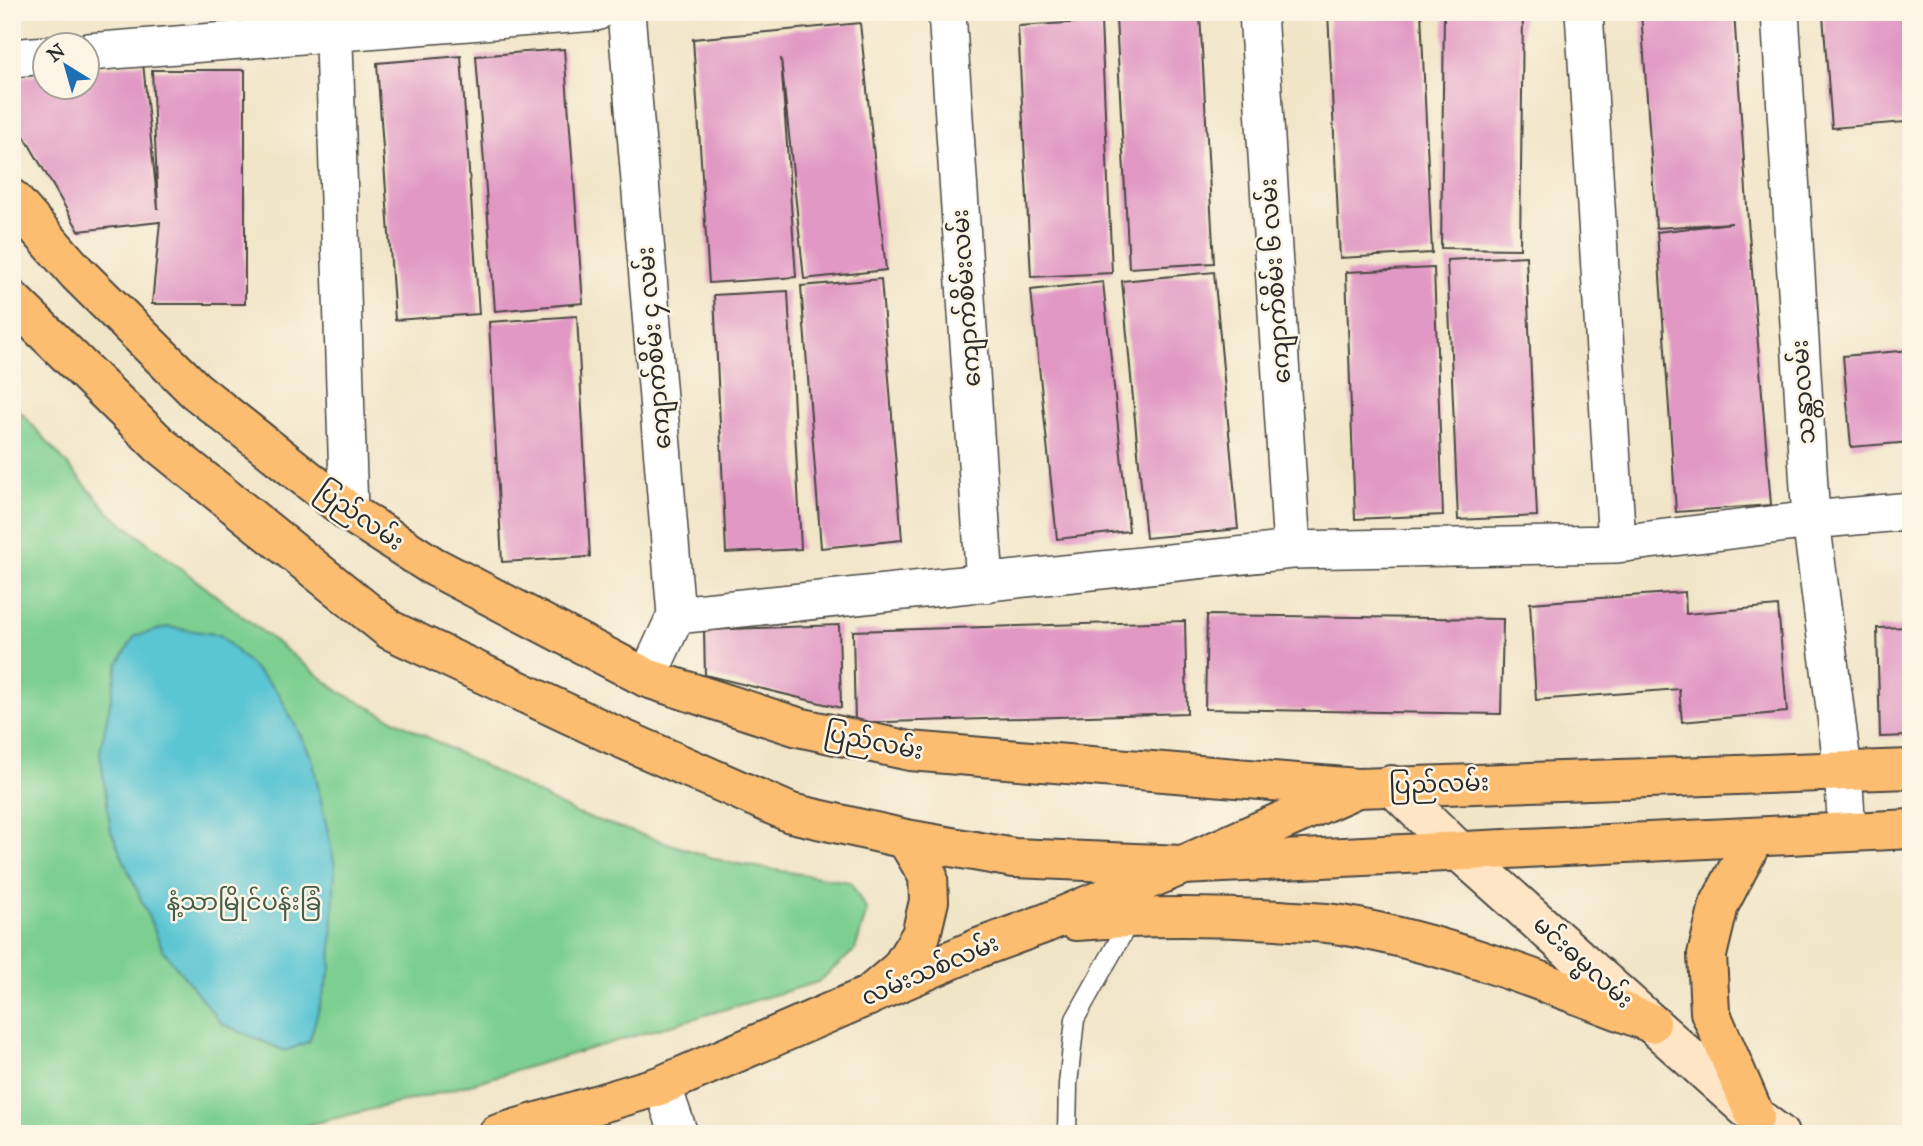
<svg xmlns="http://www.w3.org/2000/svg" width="1923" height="1146" viewBox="0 0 1923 1146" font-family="'IM FELL Great Primer','Noto Sans Myanmar',serif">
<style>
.green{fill:#7dcf91;stroke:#547d5e;stroke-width:2}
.water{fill:#5ac5d3;stroke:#42787f;stroke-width:2}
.building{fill:#e198c4}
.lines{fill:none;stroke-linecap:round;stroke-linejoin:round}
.lane-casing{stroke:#494743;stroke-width:21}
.street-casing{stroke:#494743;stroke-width:40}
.secondary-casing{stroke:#494743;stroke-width:42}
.primary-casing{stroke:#494743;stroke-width:42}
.highway-casing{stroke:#494743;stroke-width:42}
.lane{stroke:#fff;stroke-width:18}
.street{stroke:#fff;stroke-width:37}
.secondary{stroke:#fee5c5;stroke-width:38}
.primary{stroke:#fcbd6f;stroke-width:38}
.highway{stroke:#fcbd6f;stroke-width:38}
.labels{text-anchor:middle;stroke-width:5;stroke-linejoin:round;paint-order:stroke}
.street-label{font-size:24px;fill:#2b2b2b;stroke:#fcf5e5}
.park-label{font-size:24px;fill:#445c4a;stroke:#fcf5e5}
</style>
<rect width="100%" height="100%" fill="#fcf5e5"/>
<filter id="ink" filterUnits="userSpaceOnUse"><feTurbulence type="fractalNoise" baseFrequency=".0143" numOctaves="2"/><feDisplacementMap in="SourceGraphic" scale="14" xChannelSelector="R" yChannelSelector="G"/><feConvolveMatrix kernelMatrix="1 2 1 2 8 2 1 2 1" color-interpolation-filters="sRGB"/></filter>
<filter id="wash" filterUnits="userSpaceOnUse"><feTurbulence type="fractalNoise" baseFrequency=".00686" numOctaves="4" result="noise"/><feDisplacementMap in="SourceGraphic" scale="28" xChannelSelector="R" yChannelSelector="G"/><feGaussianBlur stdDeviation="1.57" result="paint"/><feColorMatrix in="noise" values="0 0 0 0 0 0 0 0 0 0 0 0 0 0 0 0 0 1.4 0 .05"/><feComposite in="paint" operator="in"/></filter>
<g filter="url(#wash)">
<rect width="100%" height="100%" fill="#f1e5c8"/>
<path class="green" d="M12 402 111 514 340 692 575 813 726 862 850 882 867 911 855 950 818 982 443 1092 270 1134H12Z"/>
<path class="water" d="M168 627 220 635 278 692 312 758 335 866 331 968 309 1042 285 1051 222 1024 163 950 111 831 100 752 118 664 135 636Z"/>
<g id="blocks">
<path class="building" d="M1328 12H1421L1432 253 1340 258Z
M1444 12H1523L1520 249 1441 248Z
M1641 12H1734L1748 221 1771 505 1676 512 1657 232 1732 223 1656 228Z
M1871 12H1911V254H1908L1905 122 1832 128 1823 16Z
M1200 14 1214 263 1129 268 1116 18Z
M1101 21 1112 273 1031 277 1018 26Z
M860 23 886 270 804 279 781 58 796 277 709 283 693 39Z
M564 49 583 303 495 311 476 56Z
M461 56 479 314 395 320 377 63Z
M143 63 158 209 152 70H245V304H152L160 222 79 231 12 115V77L46 74V88H88V69Z
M1526 256 1537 516 1458 520 1447 260Z
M1434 268 1443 515 1355 519 1346 272Z
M1214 272 1238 529 1146 538 1122 281Z
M881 279 902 540 821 548 801 286Z
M1103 282 1129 531 1057 539 1031 290Z
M788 291 801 549 726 553 714 295Z
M577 316 590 557 502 562 489 322Z
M1911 350V442L1851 447 1843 356Z
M1685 592 1686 614 1778 606 1787 712 1682 722 1679 689 1536 700 1530 603Z
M1207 615 1503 619 1501 714 1205 709Z
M1185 621 1187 713 855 723 853 631Z
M839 625 841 708 705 675 704 630Z
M1911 627V736L1880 737 1877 628Z"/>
</g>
</g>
<g filter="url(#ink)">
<use href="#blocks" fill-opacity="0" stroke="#494743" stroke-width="2"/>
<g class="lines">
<g class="lane-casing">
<path id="lane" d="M1067 1134 1068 1084 1075 1019 1132 917"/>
</g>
<g class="street-casing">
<path id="street" d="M333 12 349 512
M626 12 676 615 647 678
M947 12 985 584
M1258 12 1292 550
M1584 12 1617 544
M1780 12 1811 520 1843 771 1847 832
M88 52 596 12
M12 58 46 55
M676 615 1292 550 1617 544 1811 520 1911 511
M662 1085 679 1134"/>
</g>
<g class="secondary-casing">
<path id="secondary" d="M1391 785 1461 853 1755 1116 1779 1134"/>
</g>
<g class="primary-casing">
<path id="primary" d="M1076 921C1143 916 1211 916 1278 920 1299 922 1321 921 1342 925 1449 944 1550 984 1651 1023
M498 1134 662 1085 981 947 1046 923 1183 865 1357 788"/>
</g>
<g class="highway-casing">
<path id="highway" d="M12 199 77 273 195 390 349 512 431 565 647 678 798 727 910 751 1357 788 1911 769
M12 300 160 445 390 630 607 732 791 813 906 839 1014 858 1183 865 1911 829
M1754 838 1719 905 1707 955 1710 1012 1755 1116
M867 997 900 969 921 935 929 901 928 876 906 839"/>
</g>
<use href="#lane" class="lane"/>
<use href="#street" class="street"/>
<use href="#secondary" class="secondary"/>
<use href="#primary" class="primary"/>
<use href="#highway" class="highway"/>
</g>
</g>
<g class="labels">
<g class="street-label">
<text transform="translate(1275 281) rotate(-94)" y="8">ကျောက်စိမ်း ၆ လမ်း</text>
<text transform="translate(966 298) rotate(-94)" y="8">ကျောက်စိမ်းလမ်း</text>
<text transform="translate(654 348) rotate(-95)" y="8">ကျောက်စိမ်း ၄ လမ်း</text>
<text transform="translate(1803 392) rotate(-94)" y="8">သန္တာလမ်း</text>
<text transform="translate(360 516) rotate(35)" y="8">ပြည်လမ်း</text>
<text transform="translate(874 742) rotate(11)" y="8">ပြည်လမ်း</text>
<text transform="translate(1439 784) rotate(-2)" y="8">ပြည်လမ်း</text>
<text transform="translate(1583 962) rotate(42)" y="8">မင်းဓမ္မလမ်း</text>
<text transform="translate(930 970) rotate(-23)" y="8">လမ်းသစ်လမ်း</text>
</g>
<g class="park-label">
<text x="244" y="910">နံ့သာမြိုင်ပန်းခြံ</text>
</g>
</g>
<rect width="1923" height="1146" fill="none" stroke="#fcf5e5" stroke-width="42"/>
<g transform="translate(66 66) rotate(323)"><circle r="33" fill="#fcf5e5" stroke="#a8a49b" stroke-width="2"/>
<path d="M0-5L12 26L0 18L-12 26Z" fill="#1f6fb2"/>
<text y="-10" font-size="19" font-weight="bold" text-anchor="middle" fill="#2b2b2b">N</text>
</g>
</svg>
